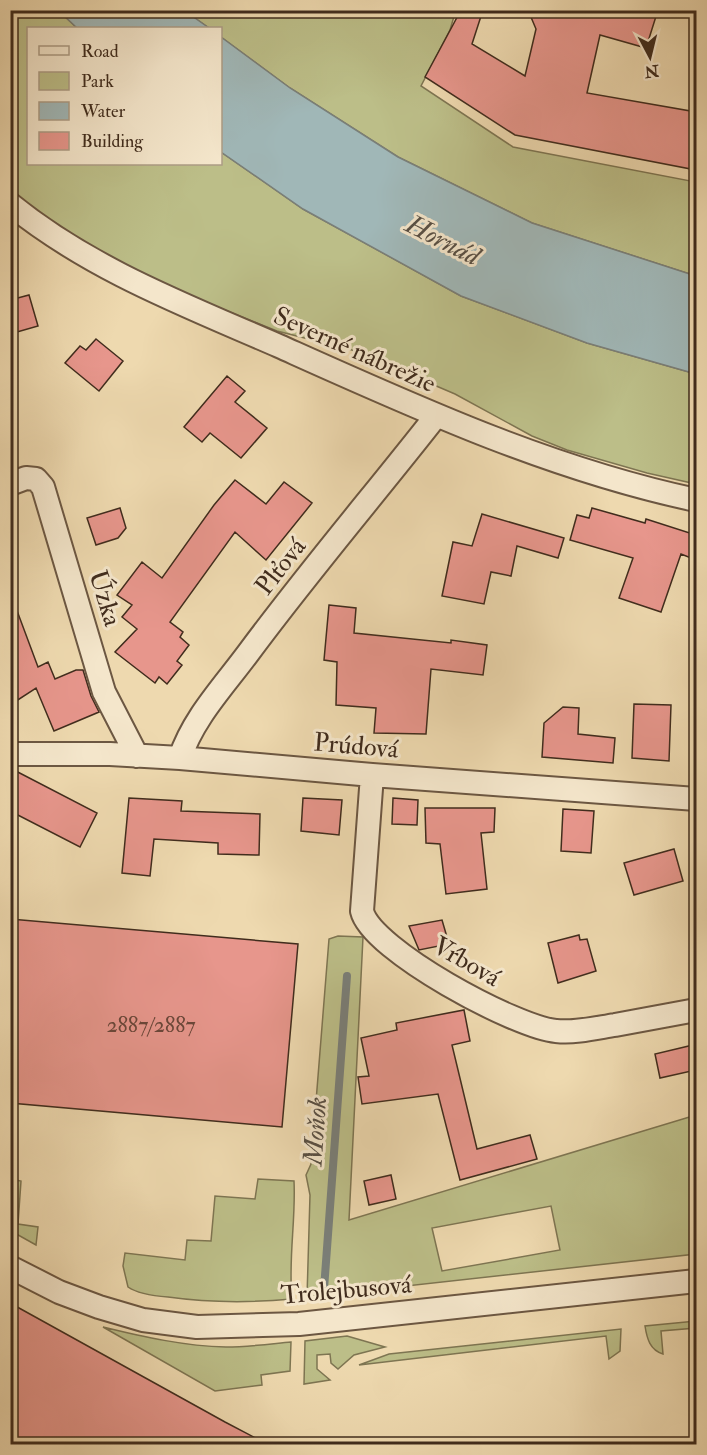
<svg xmlns="http://www.w3.org/2000/svg" width="707" height="1455" viewBox="0 0 707 1455" font-family="'IM FELL Double Pica',serif">
<style>
.green{fill:#bcbe88;stroke:#7e7552;stroke-width:1.5;fill-rule:evenodd}
.water{fill:#a0b7b7;stroke:#7a7f79;stroke-width:1.5}
.lines{fill:none;stroke-linecap:round;stroke-linejoin:round}
.stream{stroke:#7a7f79;stroke-width:8}
.building{fill:#e7968c;stroke:#402c1d;stroke-width:1.5}
.minor-casing{stroke:#6c5742;stroke-width:26}
.minor{stroke:#f4e6cb;stroke-width:22}
.labels{text-anchor:middle;stroke-width:6;stroke-linejoin:round;paint-order:stroke}
.number-label{font-size:22px;fill:#6a4639}
.street-label{font-size:26px;fill:#402c1d;stroke:#f4e6cb}
.water-label{font-size:27px;font-style:italic;fill:#584f44;stroke:#f4e6cb}
</style>
<rect width="100%" height="100%" fill="#eed9af"/>
<filter id="stains"><feTurbulence type="fractalNoise" baseFrequency=".00333" numOctaves="4"/><feColorMatrix values="0 0 0 0 .2 0 0 0 0 .09 0 0 0 0 .02 0 0 0 .5 -.17"/></filter>
<radialGradient id="worn" r=".72"><stop offset=".6" stop-color="#630" stop-opacity="0"/><stop offset="1" stop-color="#630" stop-opacity=".3"/></radialGradient>
<path class="green" d="M446 10 455 13 450 30 421 86 513 147 696 182V276L532 223 398 157 290 88 221 37 220 28H209L185 11Z
M10 11H59L77 28H28V164H220L221 152 303 209 461 296 587 343 696 374V484L647 473 567 450 532 436 455 394 352 350 277 331 69 247 11 204V191L17 183 10 176Z
M338 936 363 937 349 1220 696 1115V1254L307 1297 310 1195 306 1175 311 1164 329 939ZM551 1206 560 1250 442 1271 432 1228Z
M11 1179 21 1181 18 1224 38 1227 36 1245 11 1231Z
M258 1179 294 1181C296 1220 288 1260 292 1299 249 1303 211 1303 168 1297 155 1296 138 1294 128 1287L123 1266 125 1253 185 1260 187 1240 211 1241 215 1196 255 1199Z
M696 1321V1328L661 1331 663 1354C650 1350 647 1339 645 1326Z
M103 1327C144 1337 184 1346 226 1347 248 1347 270 1344 291 1342L290 1371 261 1375 262 1385 215 1391Z
M621 1329 620 1351 609 1359 606 1336 359 1365 389 1354Z
M347 1336 385 1347 354 1355 338 1369 331 1363 330 1354 317 1355V1369L330 1380 304 1384 305 1341Z"/>
<path class="water" d="M59 11H185L209 28H77Z
M221 37 290 88 398 157 532 223 696 276V374L587 343 461 296 303 209 221 152Z"/>
<g class="lines">
<path class="stream" d="M324 1289 347 976"/>
</g>
<path class="building" d="M461 10H483L472 44 525 76 536 29 528 10H658L646 48 600 35 587 93 696 112V170L515 135 425 77Z
M29 295 38 326 10 334V300Z
M96 339 123 361 99 391 65 363 80 346 86 350Z
M227 376 245 391 235 402 267 428 241 458 210 433 202 442 184 427Z
M235 480 266 504 284 482 312 503 266 560 235 532 170 622 183 632 180 637 189 645 177 661 182 665 167 684 159 677 155 683 115 652 137 629 122 617 132 605 117 595 142 562 162 578 214 505Z
M120 508 126 528 118 538 96 545 87 518Z
M592 508 645 523 646 519 696 535V560L681 554 661 612 619 598 633 558 570 540 577 515 589 518Z
M482 514 564 538 558 558 517 546 511 576 491 572 484 604 442 596 453 542 472 546Z
M10 600H13L38 667 48 662 55 679 76 670H83L91 696 99 712 54 731 36 688 10 705Z
M329 605 356 608 354 633 451 643V640L487 645 483 675 431 669 426 734 374 733 376 708 336 705 337 662 324 660Z
M634 704 671 705 669 761 632 758Z
M563 707 579 708 578 734 615 738 613 763 542 757 544 723Z
M10 768 97 813 80 847 10 811Z
M129 798 182 801 181 811 260 814 259 855 218 854V843L154 839 150 876 122 873Z
M303 798 342 800 339 835 301 831Z
M393 798 418 800 417 825 392 824Z
M425 808H495L494 832 481 833 487 889 446 894 440 844 426 843Z
M563 809 594 811 591 853 561 851Z
M674 849 683 881 634 895 624 863Z
M10 919 298 944 282 1127 10 1103Z
M442 920 449 944 419 950 409 926Z
M579 935 580 940 587 939 596 971 558 983 548 943Z
M464 1010 470 1041 452 1045 477 1149 530 1135 537 1159 460 1180 438 1094 362 1104 358 1077 369 1076 361 1038 397 1030 396 1023Z
M693 1045 696 1070 660 1078 655 1054Z
M391 1175 396 1199 369 1205 364 1181Z
M10 1303 225 1422 267 1444H10Z"/>
<g class="lines">
<g class="minor-casing">
<path id="minor" d="M10 204C90 269 185 305 279 346 415 407 550 469 696 500
M10 484 26 478 36 479 43 487 104 692 137 756
M10 754H110L180 758 372 775 696 799
M180 758C193 718 224 686 249 652 309 571 374 495 436 416
M372 775 362 911C371 950 517 1028 556 1031 576 1033 596 1028 615 1025 642 1020 669 1015 696 1010
M10 1267 59 1292 99 1307 143 1320 197 1327 299 1324 696 1281"/>
</g>
<use href="#minor" class="minor"/>
</g>
<g class="labels">
<g class="number-label">
<text x="151" y="1032">2887/2887</text>
</g>
<g class="street-label">
<text transform="translate(355 349) rotate(24)" y="9">Severné nábrežie</text>
<text transform="translate(280 566) rotate(-52)" y="9">Plťová</text>
<text transform="translate(106 598) rotate(73)" y="9">Úzka</text>
<text transform="translate(356 745) rotate(5)" y="9">Prúdová</text>
<text transform="translate(467 961) rotate(30)" y="9">Vŕbová</text>
<text transform="translate(346 1289) rotate(-5)" y="9">Trolejbusová</text>
</g>
<g class="water-label">
<text transform="translate(443 240) rotate(27)" y="9">Hornád</text>
<text transform="translate(315 1131) rotate(-86)" y="9">Moňok</text>
</g>
</g>
<rect width="707" height="1455" fill="none" stroke="#eed9af" stroke-width="36"/>
<rect x="12" y="12" width="683" height="1431" fill="none" stroke="#402c1d" stroke-width="3"/>
<rect x="18" y="18" width="671" height="1419" fill="none" stroke="#402c1d" stroke-width="1.5"/>
<rect x="27" y="27" width="195" height="138" fill="#f4e6cb" stroke="#ac9c85" stroke-width="1.5"/>
<rect x="39" y="46" width="30" height="9" fill="#f4e6cb" stroke="#ac9c85" stroke-width="1.5"/>
<text x="81" y="57" font-size="18" fill="#402c1d">Road</text>
<rect x="39" y="72" width="30" height="18" fill="#bcbe88" stroke="#ac9c85" stroke-width="1.5"/>
<text x="81" y="87" font-size="18" fill="#402c1d">Park</text>
<rect x="39" y="102" width="30" height="18" fill="#a0b7b7" stroke="#ac9c85" stroke-width="1.5"/>
<text x="81" y="117" font-size="18" fill="#402c1d">Water</text>
<rect x="39" y="132" width="30" height="18" fill="#e7968c" stroke="#ac9c85" stroke-width="1.5"/>
<text x="81" y="147" font-size="18" fill="#402c1d">Building</text>
<g transform="translate(650 57) rotate(173)" stroke="#f4e6cb" stroke-width="4.5" paint-order="stroke">
<path d="M0-4.5L10 22L0 15L-10 22Z" fill="#402c1d"/>
<text y="-9" font-size="16" font-weight="bold" text-anchor="middle" fill="#402c1d">N</text>
</g>
<rect width="100%" height="100%" filter="url(#stains)"/>
<rect width="100%" height="100%" fill="url(#worn)"/>
</svg>
